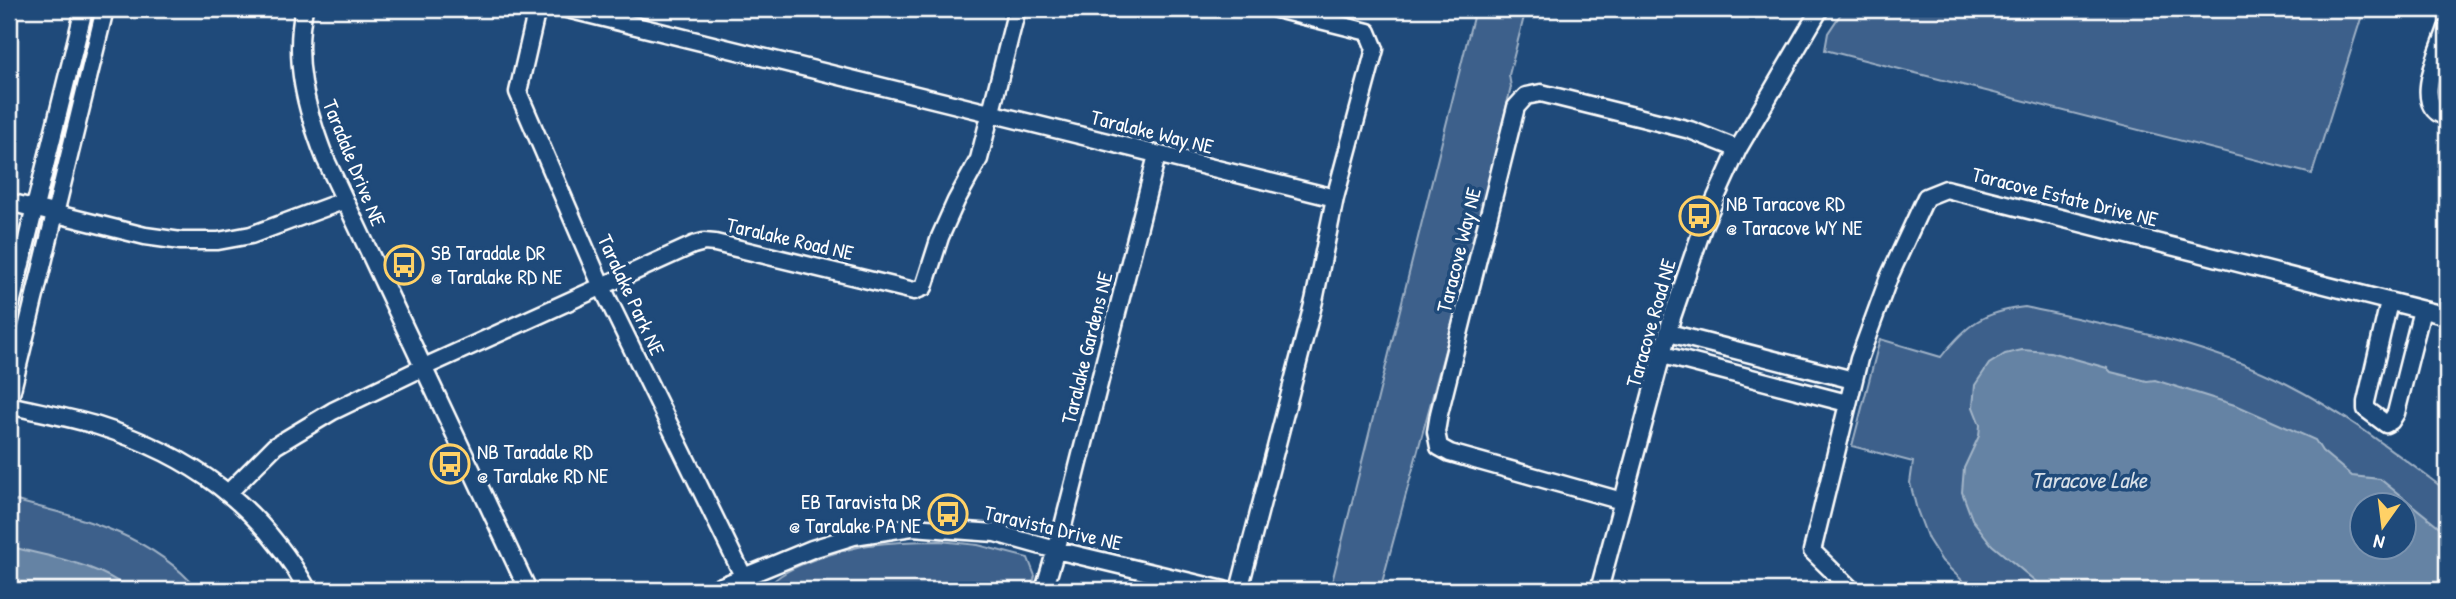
<svg xmlns="http://www.w3.org/2000/svg" width="2456" height="599" viewBox="0 0 2456 599" font-family="'Patrick Hand',sans-serif">
<style>
.green{fill:#3c618b;stroke:#9eb0c5;stroke-width:2;fill-rule:evenodd}
.water{fill:#6583a4;stroke:#a3b5c8;stroke-width:2;fill-rule:evenodd}
.lines{fill:none;stroke-linecap:round;stroke-linejoin:round}
.minor-casing{stroke:#fff;stroke-width:21}
.minor{stroke:#1f4a7a;stroke-width:16}
.labels{text-anchor:middle;stroke-width:7;stroke-linejoin:round;paint-order:stroke}
.street-label{font-size:21px;fill:#fff;stroke:#1f4a7a}
.poi-label{font-size:21px;fill:#fff;stroke:#1f4a7a;text-anchor:start}
.water-label{font-size:23px;font-style:italic;fill:#d8e0e8;stroke:#1f4a7a}
</style>
<rect width="100%" height="100%" fill="#1f4a7a"/>
<filter id="ink" filterUnits="userSpaceOnUse"><feTurbulence type="fractalNoise" baseFrequency=".0143" numOctaves="2"/><feDisplacementMap in="SourceGraphic" scale="14" xChannelSelector="R" yChannelSelector="G"/><feConvolveMatrix kernelMatrix="1 2 1 2 8 2 1 2 1" color-interpolation-filters="sRGB"/></filter>
<g filter="url(#ink)">
<path class="green" d="M1475 9H1526L1509 75 1511 87 1473 247 1380 590H1330Z
M1844 9H2364L2312 174 1825 50 1828 33Z
M2025 307C2112 326 2208 343 2287 384 2346 414 2394 452 2447 491V590H1972L1942 561 1928 539 1917 510 1910 483 1913 462 1852 446 1880 339 1941 357C1967 324 1983 312 2025 307ZM2362 504H2404V546H2362Z
M9 499C77 517 151 533 198 590H9Z
M940 541 978 545 1028 558 1035 576 1031 590H769C772 568 848 548 869 545 892 542 916 541 940 541Z"/>
<path class="water" d="M2022 350 2050 352 2107 368 2111 372 2147 381 2155 380 2238 406 2315 440 2322 451 2352 476 2380 479 2447 533V590H2046L1992 545 1972 519 1962 492 1964 468 1979 436 1980 425 1973 407 1975 385 1989 364 2005 354ZM2362 504H2404V546H2362Z
M9 546C51 558 94 562 130 590H9Z"/>
<g class="lines">
<g class="minor-casing">
<path id="minor" d="M304 9C293 61 306 109 325 158L528 590
M537 9 518 92 602 287 750 590
M567 9 1335 198
M2447 28C2439 53 2410 107 2447 117
M9 202 145 236 181 241H218L251 235 343 201
M2389 302 2366 402V409L2386 424 2391 421 2396 413 2422 310
M9 312 84 9
M1669 333 1853 380
M1663 355 1847 403
M9 402 105 9
M9 405C38 412 69 417 98 426 191 455 259 504 308 590
M229 492 275 446 333 411 422 368 693 245 704 242 715 243 914 291 924 287 940 237 956 201 979 159 1017 9
M1622 501 1450 453 1439 447 1436 432 1439 414 1516 107 1526 96 1541 93 1690 130 1738 149
M712 590 812 549 854 536 912 527 995 533 1056 550 1224 590
M1044 590 1063 526 1157 155
M1239 590 1314 301 1335 198 1375 49 1368 32 1276 9
M1599 590 1672 317 1704 224 1738 149 1820 9
M1852 590 1812 551 1859 359 1889 277 1926 197 1946 189 2447 316"/>
</g>
<use href="#minor" class="minor"/>
</g>
</g>
<defs>
<g id="bus-ring" transform="scale(2.0125)"><circle r="9.5" fill="#1f4a7a" stroke="#ffd166" stroke-width="1.5"/><path d="M-5-6H5V4H4V6H2V4H-2V6H-4V4H-5ZM-3.5-4V0h7V-4ZM-3.5 1.2v1.5H-2V1.2ZM2 1.2v1.5H3.5V1.2Z" fill="#ffd166"/></g>
</defs>
<g fill-rule="evenodd">
<use href="#bus-ring" x="1699" y="216"/>
<use href="#bus-ring" x="404" y="265"/>
<use href="#bus-ring" x="450" y="464"/>
<use href="#bus-ring" x="948" y="514"/>
</g>
<g class="labels">
<g class="street-label">
<text transform="translate(1152 132) rotate(14)" y="7">Taralake Way NE</text>
<text transform="translate(354 163) rotate(68)" y="7">Taradale Drive NE</text>
<text transform="translate(2065 197) rotate(14)" y="7">Taracove Estate Drive NE</text>
<text transform="translate(790 239) rotate(13)" y="7">Taralake Road NE</text>
<text transform="translate(1459 250) rotate(-76)" y="7">Taracove Way NE</text>
<text transform="translate(631 295) rotate(65)" y="7">Taralake Park NE</text>
<text transform="translate(1651 323) rotate(-74)" y="7">Taracove Road NE</text>
<text transform="translate(1087 348) rotate(-76)" y="7">Taralake Gardens NE</text>
<text transform="translate(1053 528) rotate(13)" y="7">Taravista Drive NE</text>
</g>
<g class="poi-label">
<text x="1726" y="211">NB Taracove RD<tspan x="1726" dy="24">@ Taracove WY NE</tspan></text>
<text x="431" y="260">SB Taradale DR<tspan x="431" dy="24">@ Taralake RD NE</tspan></text>
<text x="477" y="459">NB Taradale RD<tspan x="477" dy="24">@ Taralake RD NE</tspan></text>
<text x="921" y="509" text-anchor="end">EB Taravista DR<tspan x="921" dy="24">@ Taralake PA NE</tspan></text>
</g>
<g class="water-label">
<text x="2089" y="488">Taracove Lake</text>
</g>
</g>
<rect width="2456" height="599" fill="none" stroke="#1f4a7a" stroke-width="35"/>
<rect x="18" y="18" width="2421" height="564" fill="none" stroke="#fff" stroke-width="2.5" filter="url(#ink)"/>
<g transform="translate(2383 526) rotate(194)"><circle r="33" fill="#1f4a7a" stroke="#7992af" stroke-width="2"/>
<path d="M0-5L12 26L0 18L-12 26Z" fill="#ffd166"/>
<text y="-10" font-size="19" font-weight="bold" text-anchor="middle" fill="#ffffff">N</text>
</g>
</svg>
